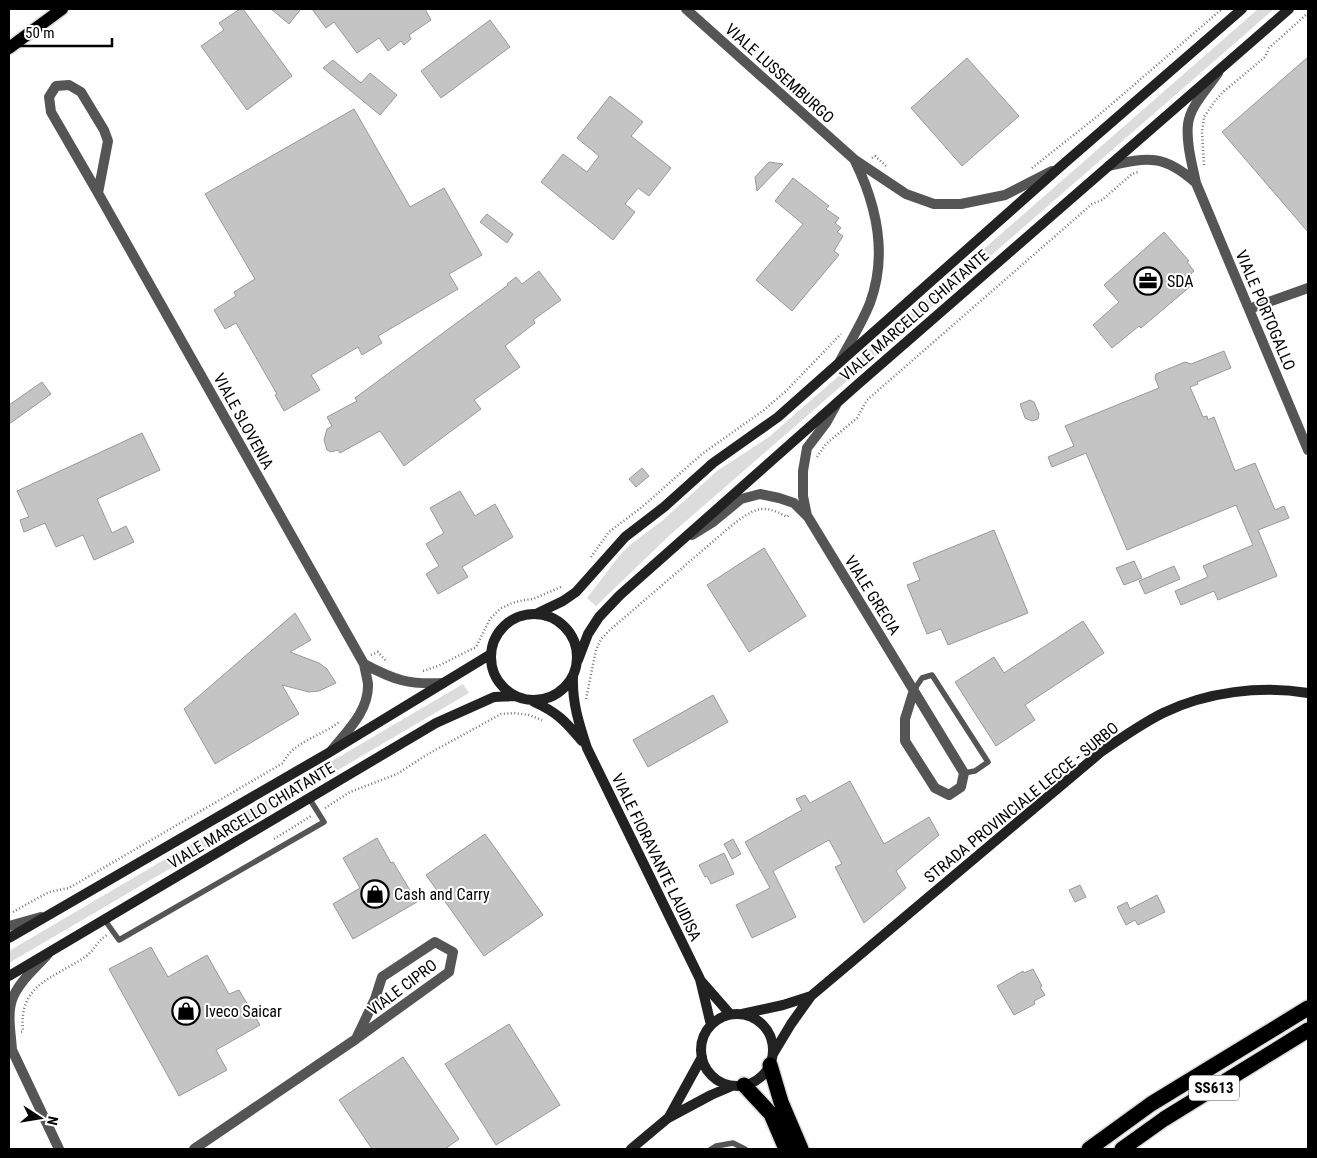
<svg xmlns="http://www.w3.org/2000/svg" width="1317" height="1158" viewBox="0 0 1317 1158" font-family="'Roboto Condensed',sans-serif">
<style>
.green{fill:#dcdcdc}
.building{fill:#c4c4c4;stroke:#999}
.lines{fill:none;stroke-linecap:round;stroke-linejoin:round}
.primary-casing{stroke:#dbdbdb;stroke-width:15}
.highway-casing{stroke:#dbdbdb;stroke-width:18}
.path{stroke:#777;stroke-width:2.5;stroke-dasharray:1 2.5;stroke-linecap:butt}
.lane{stroke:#555;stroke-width:5.5}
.street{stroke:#555;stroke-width:10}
.secondary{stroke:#222;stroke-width:10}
.primary{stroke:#000;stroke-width:12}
.highway{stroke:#000;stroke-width:15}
.labels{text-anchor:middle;stroke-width:4;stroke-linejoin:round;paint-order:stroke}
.shield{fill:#fff;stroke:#4c4c4c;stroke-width:1}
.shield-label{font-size:15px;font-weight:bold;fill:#000}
.street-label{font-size:16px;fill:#000;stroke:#fff}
.poi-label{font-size:16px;fill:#000;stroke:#fff;text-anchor:start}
</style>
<rect width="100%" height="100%" fill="#fff"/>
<path class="green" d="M1258 9H1274L670 535 596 606 587 598 620 555 631 544 662 521 717 471 769 437Z
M463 684 469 693 9 963V951Z"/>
<path class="building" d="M240 9H243L292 76 247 110 201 46 224 30 219 23Z
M271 9H301L289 24Z
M312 9H425L431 20 409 35 411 39 404 45 401 41 388 51 379 38 357 53 334 22 326 28Z
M490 20 510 47 441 98 421 71Z
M1308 57V232L1222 132Z
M967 58 1019 116 962 166 911 108Z
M333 60 361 83 370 73 397 95 380 115 323 68Z
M610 96 643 122 631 136 671 168 649 196 638 188 625 204 635 212 613 240 541 182 563 154 587 172 599 156 577 138Z
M354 109 410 207 444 188 482 255 449 274 458 289 378 336 382 343 362 355 358 347 311 375 320 390 284 411 275 395 277 394 236 323 225 329 214 310 236 296 234 292 255 279 205 194Z
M769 162 783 164 757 191 755 177Z
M793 178 829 206 826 209 839 218 835 223 841 228 837 232 843 236 834 251 839 255 792 311 756 280 803 224 775 201Z
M487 214 513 234 507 243 480 222Z
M1164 232 1189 261 1187 262 1194 271 1186 278 1192 285 1141 328 1139 326 1112 348 1093 325 1119 302 1104 285Z
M539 271 561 300 533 320 535 323 505 346 520 367 474 400 481 409 404 466 380 431 340 453 338 450 331 452 327 450 324 440 327 429 332 426 327 417 357 401 355 398 508 285 507 284 516 277 522 284Z
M1224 351 1231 368 1197 382 1198 384 1190 387 1203 417 1207 416 1208 420 1214 417 1235 471 1255 463 1275 510 1284 506 1289 518 1258 530 1277 576 1218 600 1214 591 1181 605 1175 591 1208 577 1203 566 1253 545 1236 505 1127 550 1086 453 1052 467 1048 457 1074 446 1065 426 1159 388 1155 378 1156 374 1185 362 1191 364Z
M42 382 51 394 9 424V405Z
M1030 400 1034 402 1039 414 1038 419 1032 421 1025 418 1020 404Z
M142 433 160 470 97 499 112 533 126 526 134 542 94 560 83 535 56 547 45 523 24 532 20 520 29 517 17 491Z
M642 468 649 476 636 487 629 479Z
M460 491 475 516 495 504 513 537 462 567 468 577 438 594 426 574 439 566 426 544 444 533 430 508Z
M994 530 1028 613 948 645 941 629 927 634 907 585 920 580 913 563Z
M764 548 806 616 749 652 707 585Z
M1134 561 1142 578 1124 585 1116 568Z
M1174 566 1180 579 1145 594 1139 581Z
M295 613 311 640 290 652 319 663 327 669 336 683 319 691 309 692 282 685 299 714 215 764 184 709Z
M1083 621 1104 653 1025 705 1035 720 996 746 955 682 994 657 1004 673Z
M713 695 728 722 648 767 633 740Z
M850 781 884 844 929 817 939 835 896 871 906 888 864 923 835 867 842 864 829 840 773 871 796 917 752 938 736 905 770 888 745 842 802 810 796 799 805 795 810 803Z
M485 834 543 915 484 956 426 875Z
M377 838 391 863 393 862 417 902 353 939 333 904 360 888 343 858Z
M733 839 741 854 732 859 724 844Z
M724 853 734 874 711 884 707 876 705 877 699 865Z
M1080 885 1086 897 1075 902 1069 890Z
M1157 895 1165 912 1138 925 1135 920 1126 925 1117 907 1127 902 1130 909Z
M151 947 168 977 207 955 229 994 239 990 260 1025 216 1050 227 1070 179 1096 109 969Z
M1033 969 1042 986 1040 987 1045 995 1034 1001 1035 1004 1014 1015 997 986 1023 971 1024 973Z
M509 1024 560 1105 496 1145 445 1064Z
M403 1057 459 1139 445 1149H372L339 1100Z"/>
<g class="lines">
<g class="primary-casing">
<path id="primary" d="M9 48 62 9"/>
</g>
<g class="highway-casing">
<path id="highway" d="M770 1065 781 1102 801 1149
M744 1085 771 1114 786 1149
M1089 1149 1151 1104 1308 1008
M1122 1149 1164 1119 1308 1030"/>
</g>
<path class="path" d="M872 158 875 156 887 167
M1204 165 1202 132 1204 117 1215 101 1223 92 1265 57 1269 48 1308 13
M1032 168 1099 115 1222 9
M817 457 826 444 857 418 867 400 1092 204 1102 200 1132 174 1138 172
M591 557 609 532 642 507 702 454 764 410 786 391 841 334
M371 655 378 652 387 662
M423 671 438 666 476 647 490 619 500 609 512 603 524 600 533 599 563 586
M586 699 596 650 601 639 611 629 731 526C752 510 762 502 787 517L790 514
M325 808 350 792 397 774 428 754 501 714 514 713 529 715 542 720
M274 839 311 816
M13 912 49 892 69 888 283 763C293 741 323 736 340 721
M21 1032 23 1031C18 984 54 978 85 957 94 951 97 941 107 935"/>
<path class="lane" d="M914 690 922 678 932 675 988 762 975 771 964 773
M104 919 119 940 324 822 309 798
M711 1149 716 1146 733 1143 745 1149"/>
<path class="street" d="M686 9 855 160 906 194 934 204H961L1005 195 1052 171
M1218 73C1208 88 1190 106 1188 124 1186 143 1192 164 1196 183L1308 450
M1109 166C1148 157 1164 154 1196 183
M98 193 108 141 104 130 81 92 69 85 56 86 49 97 51 112 98 193 364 664
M1249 309 1308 288
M840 361C850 342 862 323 870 303 888 254 877 206 855 161
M807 516 803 496V471L807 448 826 423 836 405
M692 535 713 522 741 499 760 494 779 498 794 503 808 517 964 773 961 787 949 795 935 788 905 741V719L914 690
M331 751C347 731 369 711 368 684 367 677 365 670 364 664 394 680 409 685 443 683
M9 926 41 917
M435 942 453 952 449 972 356 1039 375 999 382 977Z
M9 1046 12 1050 59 1149
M12 1050C11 1034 7 1015 12 1000 18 982 36 968 48 954
M194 1149 356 1039"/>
<path class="secondary" d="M538 613 563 601 576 592 625 537 664 507 713 463 778 417 1060 167 1242 9
M491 657a43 43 0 1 1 86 0a43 43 0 1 1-86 0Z
M578 660 588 634 599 617 620 595 857 385 1289 9
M573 677C572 702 579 724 587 748L700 979 711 1025
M534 702C557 712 566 722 582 741
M9 938 330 752 491 654
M9 976 436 723 494 697 515 696
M702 982 730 1014
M742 1014 783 1005 811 996
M701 1050a36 36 0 1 1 72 0a36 36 0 1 1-72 0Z
M773 1054 791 1024 811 996 1101 752C1121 738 1141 724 1163 713 1206 692 1261 685 1308 693
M669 1117 702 1057
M631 1149 668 1118 711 1095 732 1086"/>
<use href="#primary" class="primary"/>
<use href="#highway" class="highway"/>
</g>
<defs>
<g id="office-ring" transform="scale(1.4375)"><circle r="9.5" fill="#fff" stroke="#000" stroke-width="1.5"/><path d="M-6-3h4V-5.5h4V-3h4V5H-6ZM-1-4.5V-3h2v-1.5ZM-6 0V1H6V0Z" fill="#000"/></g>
<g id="shop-ring" transform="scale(1.4375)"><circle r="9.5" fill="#fff" stroke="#000" stroke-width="1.5"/><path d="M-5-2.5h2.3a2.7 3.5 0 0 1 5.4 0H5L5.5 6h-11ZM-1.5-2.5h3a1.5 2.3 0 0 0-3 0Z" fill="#000"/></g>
</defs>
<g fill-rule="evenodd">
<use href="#office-ring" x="1148" y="281"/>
<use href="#shop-ring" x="375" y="894"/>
<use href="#shop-ring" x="186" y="1011"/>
</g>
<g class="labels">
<rect class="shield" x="1189" y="1075.5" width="50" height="25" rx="4"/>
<g class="shield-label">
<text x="1214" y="1093">SS613</text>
</g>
<g class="street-label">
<text transform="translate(780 73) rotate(42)" y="6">VIALE LUSSEMBURGO</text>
<text transform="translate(1266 310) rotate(67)" y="6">VIALE PORTOGALLO</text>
<text transform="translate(914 315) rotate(-41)" y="6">VIALE MARCELLO CHIATANTE</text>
<text transform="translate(244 421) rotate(61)" y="6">VIALE SLOVENIA</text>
<text transform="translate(873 595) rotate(58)" y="6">VIALE GRECIA</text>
<text transform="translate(1021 802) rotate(-39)" y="6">STRADA PROVINCIALE LECCE - SURBO</text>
<text transform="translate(251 815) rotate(-31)" y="6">VIALE MARCELLO CHIATANTE</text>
<text transform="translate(657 857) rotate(64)" y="6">VIALE FIORAVANTE LAUDISA</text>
<text transform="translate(402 987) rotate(-37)" y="6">VIALE CIPRO</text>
</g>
<g class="poi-label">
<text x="1167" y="287">SDA</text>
<text x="394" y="900">Cash and Carry</text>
<text x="205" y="1017">Iveco Saicar</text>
</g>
</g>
<rect width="1317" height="1158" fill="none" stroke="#000000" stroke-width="20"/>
<g transform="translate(40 1118) rotate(102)" stroke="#ffffff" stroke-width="4" paint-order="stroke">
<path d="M0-4L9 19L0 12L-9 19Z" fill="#000000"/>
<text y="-8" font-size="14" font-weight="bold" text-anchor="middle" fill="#000000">N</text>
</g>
<path d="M18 38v8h94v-8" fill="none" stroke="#000000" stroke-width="2.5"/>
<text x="25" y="38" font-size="15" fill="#000000" stroke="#ffffff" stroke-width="4" paint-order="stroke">50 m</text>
</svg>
